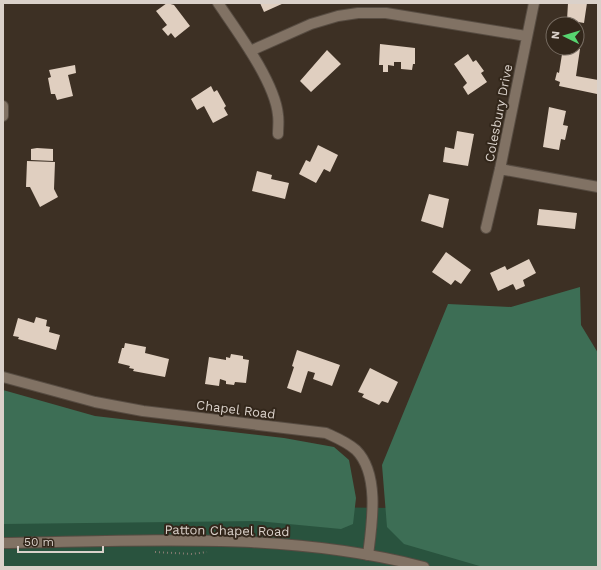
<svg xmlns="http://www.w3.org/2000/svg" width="601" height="570" viewBox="0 0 601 570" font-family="'Work Sans',sans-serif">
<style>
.green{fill:#29533e}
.forest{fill:#3d6e55}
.building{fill:#e0cfc0}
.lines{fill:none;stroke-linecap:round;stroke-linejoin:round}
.minor-casing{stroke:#574c42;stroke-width:12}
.tertiary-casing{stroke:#574c42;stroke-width:12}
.path{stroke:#877c72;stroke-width:2;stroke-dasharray:1 3;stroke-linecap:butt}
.minor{stroke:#817264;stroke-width:10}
.tertiary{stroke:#817264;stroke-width:10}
.labels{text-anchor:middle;stroke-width:4;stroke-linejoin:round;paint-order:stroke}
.street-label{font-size:13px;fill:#dad1ca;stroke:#33271b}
</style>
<rect width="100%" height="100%" fill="#3d3024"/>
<path class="green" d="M3 504 396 508 524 567H3Z"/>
<path class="forest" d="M580 287 581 325 598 353V567H483L404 544 387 527 382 465 448 304 511 307Z
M3 390 95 416 284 438 334 447 349 460 356 498 353 524 341 529 257 521 3 524Z"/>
<path class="building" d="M167 3 174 5 190 26 175 38 171 33 168 36 162 29 167 25 156 11Z
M260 3H284L264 12Z
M568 3H587L584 23 567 20Z
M380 44 415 48V64H413L412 70 401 69V62H394V66L388 65V72H383V65H379Z
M563 48 580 49 576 76 598 80 597 94 559 86 560 82 555 80 557 72 559 73Z
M327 50 341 64 311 92 300 81Z
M468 54 473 62 476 60 484 71 481 73 487 82 468 95 463 87 467 83 454 64Z
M75 65 76 73 68 75 73 96 57 100 55 94H51L48 78 51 77 49 70Z
M211 86 214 92 217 90 226 106 224 108 228 115 213 123 204 106 197 110 191 99Z
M549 107 566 111 563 125 568 126 565 140 561 139 559 150 543 147Z
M457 131 474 134 468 166 443 162 445 147 454 149Z
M318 145 338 155 330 172 324 169 316 183 299 174 306 160 310 162Z
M37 148 53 149V161L31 160V149Z
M27 161 55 162 54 189 58 197 40 207 30 187H26Z
M257 171 272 175 271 179 289 183 285 199 252 191Z
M429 194 449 199 443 228 421 221Z
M539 209 577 213 575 229 537 225Z
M446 252 471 270 461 284 455 280 451 285 432 272Z
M529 259 536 273 523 280 525 286 516 290 513 284 498 291 490 273 505 266 507 270Z
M36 317 47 320 46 326 50 327 49 332 60 335 56 350 18 339 19 337 13 336 18 318 34 323Z
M125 343 146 347 145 353 169 359 165 377 133 371 134 369 129 368 130 366 118 363 122 348H124Z
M297 350 340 365 332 386 313 379 315 373 308 371 301 393 287 388 294 367 292 366Z
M231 354 243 356V359L249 360 246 383 235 382 234 385 226 384V381L220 379 219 386 205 384 209 357 226 360V357L230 358Z
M370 368 398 382 388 403 382 401 379 405 362 397 364 394 358 392Z"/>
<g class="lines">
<g class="minor-casing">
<path id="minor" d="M218 3C237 31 275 82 278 115 279 121 278 128 278 134
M250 51 311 24 338 16 358 13H386L526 36
M3 106V116
M500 169 598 187
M486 228 500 169 534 3
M3 377 95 402 143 411 326 433C337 438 347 442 356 450 380 474 372 524 368 555"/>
</g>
<g class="tertiary-casing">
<path id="tertiary" d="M3 543C143 541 287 531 424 567"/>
</g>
<path class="path" d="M155 552 192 554 207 552"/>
<use href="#minor" class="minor"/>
<use href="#tertiary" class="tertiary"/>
</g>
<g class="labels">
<g class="street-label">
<text transform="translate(498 113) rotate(-79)" y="5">Colesbury Drive</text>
<text transform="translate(236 409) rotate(7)" y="5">Chapel Road</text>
<text transform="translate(227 530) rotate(1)" y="5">Patton Chapel Road</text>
</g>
</g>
<rect width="601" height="570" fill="none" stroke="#dad1ca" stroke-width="8"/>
<g transform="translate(565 36) rotate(275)"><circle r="19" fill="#33271b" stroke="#766b61"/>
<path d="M0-3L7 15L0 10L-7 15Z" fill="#57d570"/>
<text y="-6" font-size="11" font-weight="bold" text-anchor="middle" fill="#dad1ca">N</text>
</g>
<path d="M18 546v6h85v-6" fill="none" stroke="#dad1ca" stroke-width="2"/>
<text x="24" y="546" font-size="12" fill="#dad1ca" stroke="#33271b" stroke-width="3" paint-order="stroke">50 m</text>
</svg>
